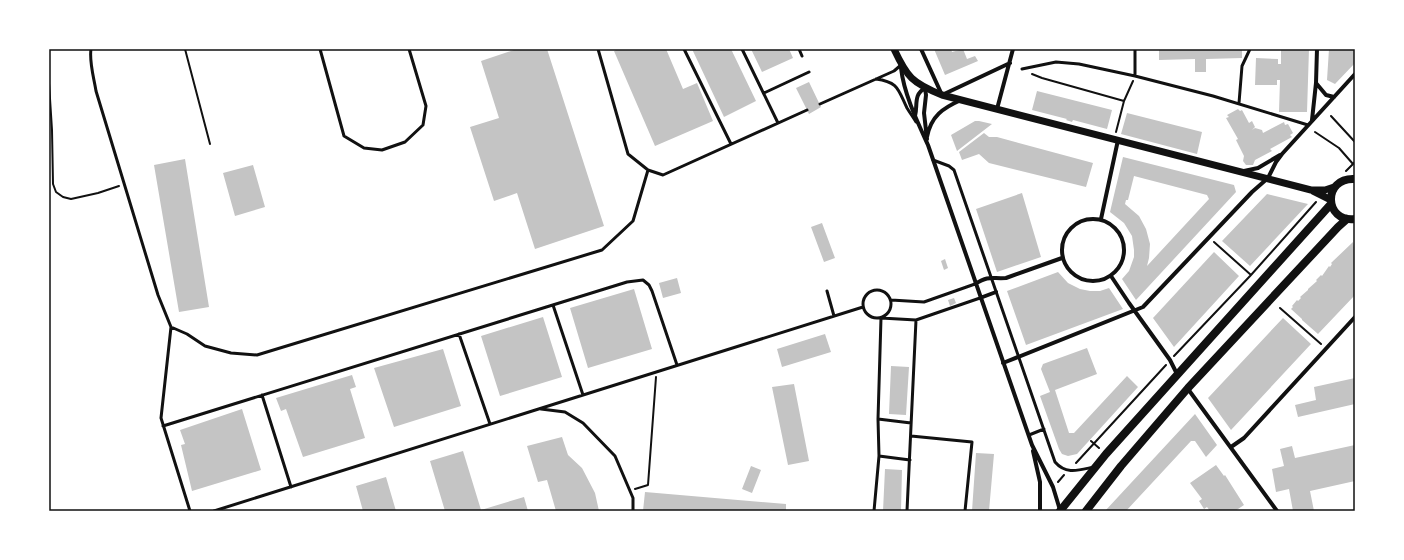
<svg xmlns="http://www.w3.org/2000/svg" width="1404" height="560" viewBox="0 0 1404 560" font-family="'DM Sans',sans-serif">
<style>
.building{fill:#c4c4c4;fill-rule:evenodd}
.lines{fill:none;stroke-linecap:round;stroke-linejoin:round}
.path{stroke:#111;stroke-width:2}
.service{stroke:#111;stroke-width:3}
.minor{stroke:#111;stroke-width:4}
.tertiary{stroke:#111;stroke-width:7}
.secondary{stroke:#111;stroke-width:8}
.neatline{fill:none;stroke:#111;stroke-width:1.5}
</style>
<rect width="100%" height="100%" fill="#fff"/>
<path class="building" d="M517 49H547L604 226 535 249 517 193 494 201 470 127 499 118 481 61Z
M618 49H666L683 89 697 83 713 121 655 146 614 51Z
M692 49H731L756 101 724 117Z
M751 49H789L793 58 762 72Z
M934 49H951L952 52 963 49 967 59 975 56 978 61 945 75Z
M1159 49H1242V58L1206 59V72H1195V59L1159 60Z
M1281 49H1309L1307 112H1279L1280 80H1277V85H1255L1256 58 1278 59V64H1281Z
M1329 49H1355V63L1335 84 1327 80Z
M809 82 821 107 809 114 796 88Z
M1037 91 1112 110 1107 129 1073 120 1072 122 1066 120 1067 119 1032 110Z
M1238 109 1240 111 1242 110 1249 123 1252 121 1255 127 1252 130 1255 128 1262 130 1263 133 1284 122 1285 125 1288 124 1293 133 1290 135 1292 137 1270 149 1272 151 1255 160 1253 165H1246L1243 161 1244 156 1236 140 1238 139 1226 118 1229 117 1227 115Z
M1127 113 1202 132 1197 154 1121 134Z
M975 121H979L992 124 957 151 951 135Z
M984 133 989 137H997L1093 163 1086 187 989 163 979 154 962 160 959 152Z
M1123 157 1234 185 1236 192 1136 300 1122 279 1129 271 1134 257V250L1132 236 1124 223 1110 212ZM1134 176 1207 195 1209 199 1147 266 1149 258 1150 244 1146 229 1139 216 1125 204 1126 200H1128Z
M185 159 209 307 179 312 154 165Z
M253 165 265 207 235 216 223 173Z
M1022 193 1041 257 997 272 976 209Z
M1267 194 1308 204 1250 266 1222 241Z
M822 223 835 258 824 262 811 227Z
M1353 242 1355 253V295L1318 334 1302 320V319L1291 309 1293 307 1292 306 1297 300 1298 301 1301 298 1300 297 1308 290V289L1317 281 1316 280 1321 275 1322 276 1329 266 1330 267 1332 264 1331 263Z
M1214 252 1239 276 1174 347 1153 318Z
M945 259 948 268 944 270 941 261Z
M1058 272 1068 283 1080 289 1090 291H1100L1109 288 1123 309 1026 345 1007 291Z
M677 278 681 293 663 298 659 283Z
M634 289 652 349 588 368 570 308Z
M954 298 956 303 950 306 948 300Z
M543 317 562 377 500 396 481 336Z
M1283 318 1311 344 1231 430 1208 398Z
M825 334 831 352 782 367 777 349Z
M1087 348 1097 374 1055 390 1069 433H1074L1127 376 1138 387 1077 454 1068 456 1062 454 1059 449 1040 396 1050 392 1041 369 1043 364Z
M443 349 461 406 394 427 374 368Z
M891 366 909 367 906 415 889 414Z
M352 375 356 387 350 389 365 438 303 457 286 409 281 411 276 398Z
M1355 378V404L1298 417 1295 405 1316 400 1314 387Z
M794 384 809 461 788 465 772 387Z
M242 409 261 470 192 491 181 445 185 444 180 430Z
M1195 414 1217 445 1206 457 1195 441H1191L1126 511H1105Z
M562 437 568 455 582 468 595 493 599 511H556L547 480 538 482 527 446Z
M1355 445V481L1310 491 1314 511H1293L1289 489 1276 492 1272 469 1284 466 1280 449 1292 446 1295 458Z
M463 451 481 510 524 497 528 511H445L430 461Z
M976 453 994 454 989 511H972Z
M1216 465 1224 476 1225 475 1244 505 1235 511H1210L1207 507 1204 509 1199 501 1202 499 1190 483Z
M751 466 761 470 752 493 742 489Z
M885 469 902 470 901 511H883Z
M386 477 396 511H363L356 486Z
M645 492 786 504V511H643Z"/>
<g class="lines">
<path class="path" d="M185 49 210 144
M1032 74 1042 78 1124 101
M49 83 52 130 53 184 56 192 63 197 71 199 98 193 119 186
M1331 116 1355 142
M1116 132 1124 101 1133 81
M1315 132 1339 148 1353 164
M1346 171 1355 162
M1214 242 1251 275
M1280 308 1321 344
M1174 356 1251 275 1316 202
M1091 441 1099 448
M1076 463 1166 365
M1058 482 1064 475
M635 489 648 485 656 377"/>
<path class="service" d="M91 49C89 62 94 78 96 91L158 295 171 327 187 334 205 346 231 353 257 355 602 250 633 221 648 170 663 175 807 110
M320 49 344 136 364 148 382 150 405 142 423 125 426 106 409 49
M598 49 628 154 648 170
M684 49 731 144
M742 49 778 123
M799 49 802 56
M1135 49V76L1213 96 1308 125
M1022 69 1056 62 1079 64 1135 76
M876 79C899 82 898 90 907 108 910 113 913 117 916 122
M764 93 809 72
M1239 103 1242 66 1250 49
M820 104 894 71 901 65
M933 160 949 166 954 170 1055 462C1066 475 1079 470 1094 467
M863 304a14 14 0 1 1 28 0a14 14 0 1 1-28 0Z
M827 291 834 316
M891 300 924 302 975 284
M553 305 583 395
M171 327 161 418 190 511
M459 334 490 424
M262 395 291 487
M541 409 565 412 583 423 615 456 633 498V511
M878 419 911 423
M163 426 627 282 643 280 649 285 652 291 677 365
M1029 435 1044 429
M911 436 972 442 965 511
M879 456 910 460
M214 511 863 307
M874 511 879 456 878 419 881 318 916 320 980 298
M907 511 916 320"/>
<path class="minor" d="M921 49 942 95 1010 63
M901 68C904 94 917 121 928 145L1032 445 1053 487 1060 510
M1316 83 1326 95 1334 97
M925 88 926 95 924 113 927 139
M997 109 1013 49
M915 116C918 105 913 95 925 88
M1312 120 1316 83 1317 49
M927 137C931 116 943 108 961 100
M1244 171 1258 168 1280 155
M1062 250a31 31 0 1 1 62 0a31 31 0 1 1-62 0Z
M1101 219 1118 140
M1111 276 1129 303 1170 360 1177 374
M975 284C990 275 991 279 1006 278L1062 258
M980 298 996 292
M1003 363 1143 307 1252 192 1268 178 1276 162 1282 154 1355 74
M1188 389 1277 511
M1231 447 1244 438 1355 317
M1033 451 1040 482V511"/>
<path class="tertiary" d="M894 49C907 77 912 83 942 95L1311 190H1325L1334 187
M1313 191 1331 200"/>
<path class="secondary" d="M1355 179C1322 177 1324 223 1355 219
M1060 511 1106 454 1331 204
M1086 511 1121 466 1188 388 1338 227 1347 219"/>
</g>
<rect width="1404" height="560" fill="none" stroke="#ffffff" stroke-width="100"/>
<rect x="50" y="50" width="1304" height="460" class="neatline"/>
</svg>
